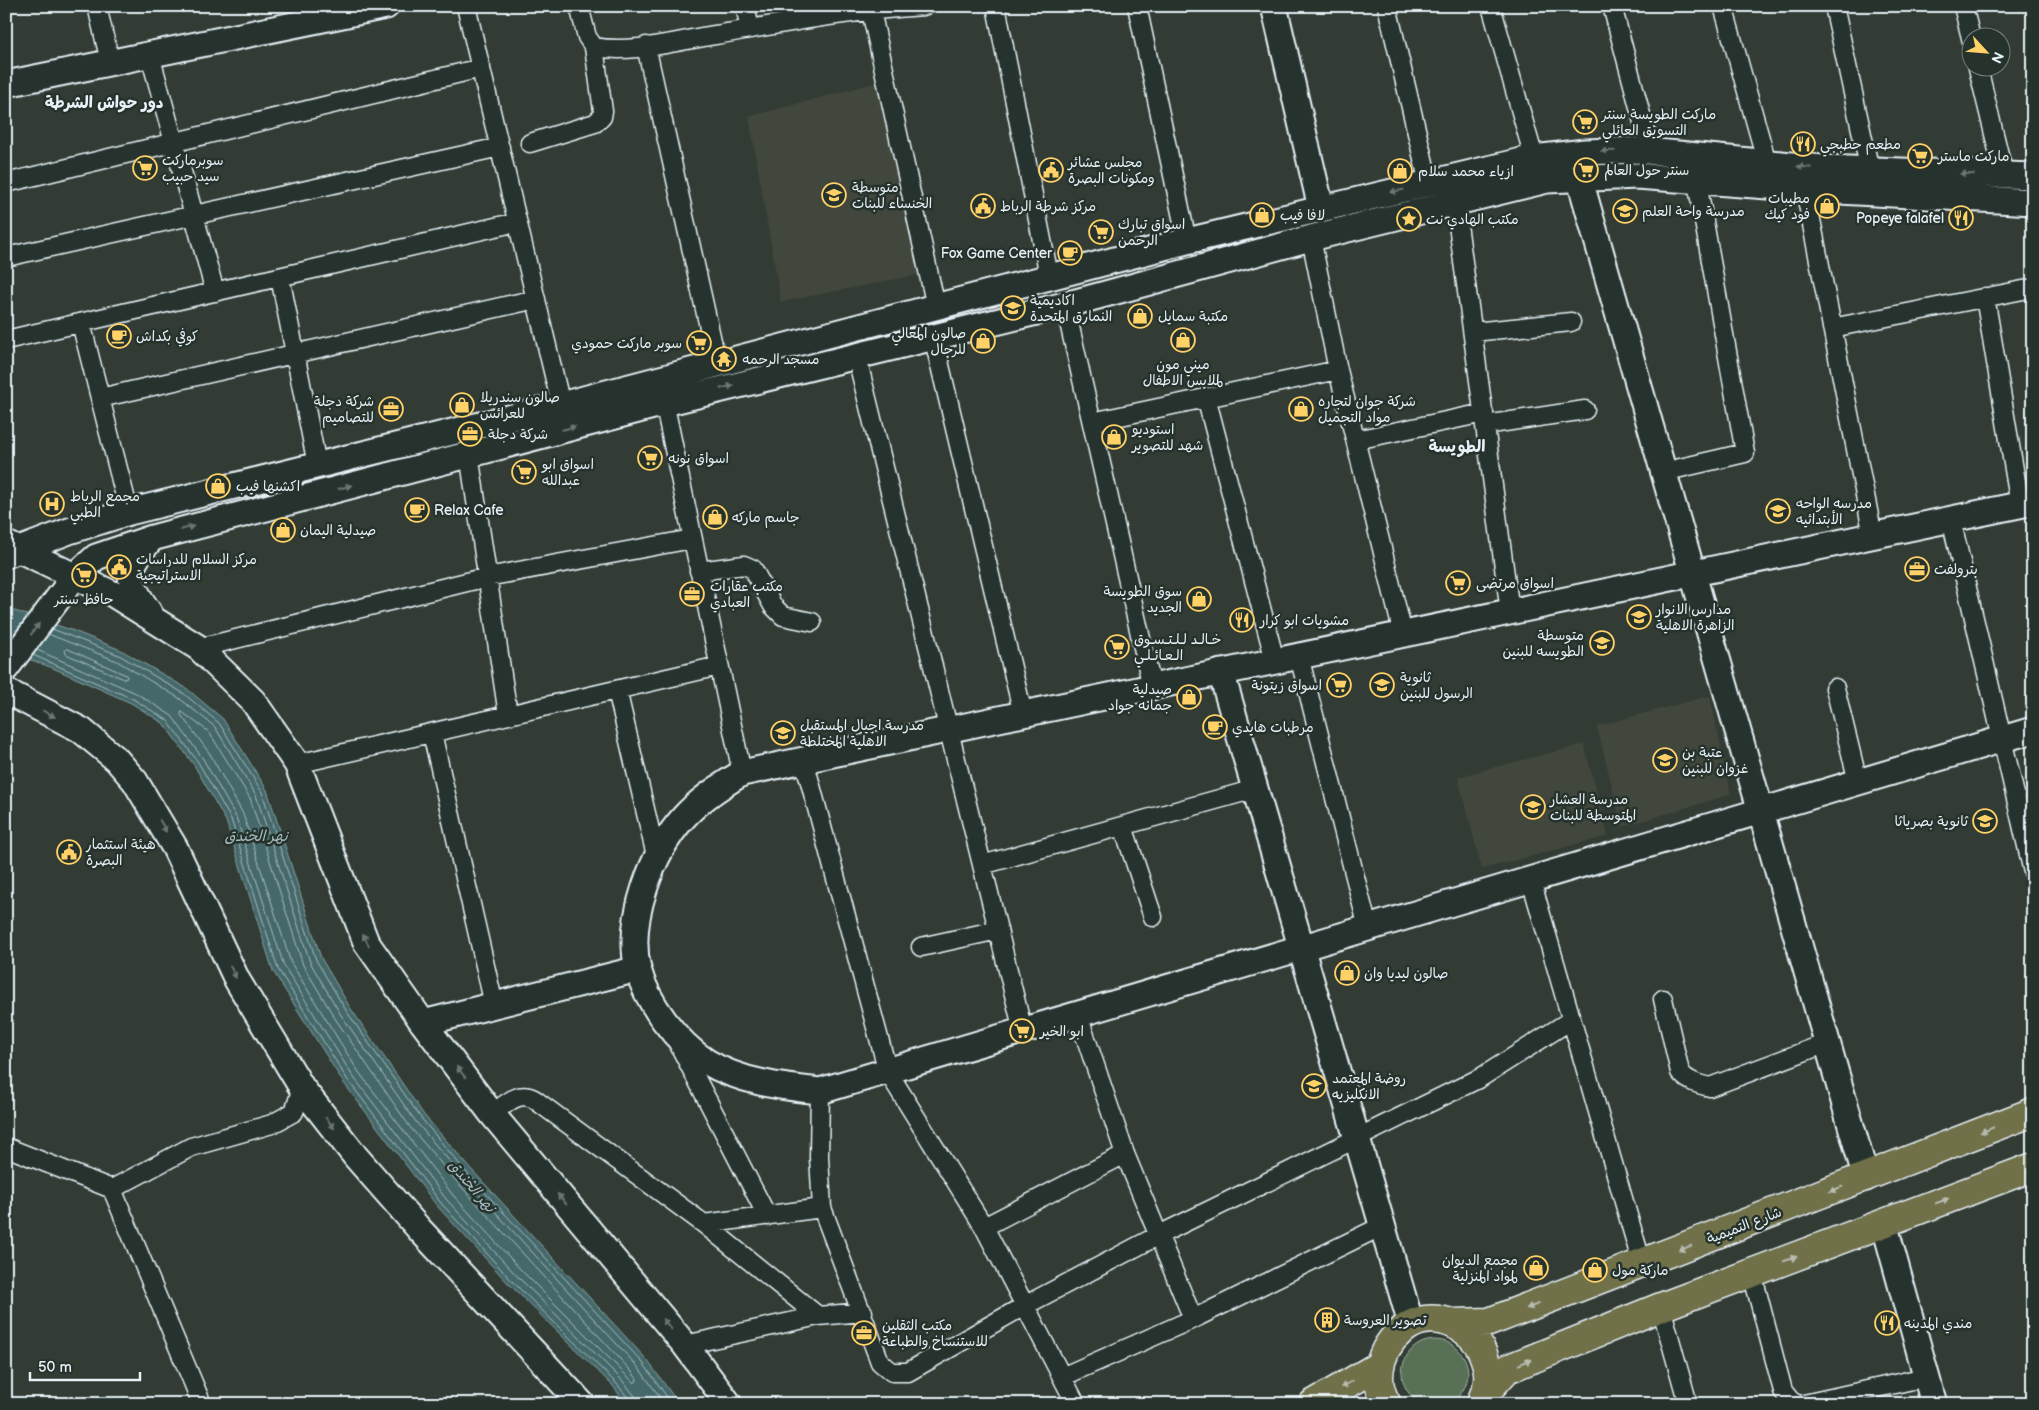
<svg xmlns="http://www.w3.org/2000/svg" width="2039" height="1410" viewBox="0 0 2039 1410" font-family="'Balsamiq Sans','Playpen Sans Arabic',sans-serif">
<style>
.built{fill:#43473d}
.green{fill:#597156;stroke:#a0b1a7}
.water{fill:#45696b;stroke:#869fa3}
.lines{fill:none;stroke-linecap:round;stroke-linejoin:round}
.shore{stroke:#a7bbc0;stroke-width:1}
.street-casing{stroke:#e8f1f8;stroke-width:21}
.secondary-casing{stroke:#e8f1f8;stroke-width:29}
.primary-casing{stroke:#e8f1f8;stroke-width:31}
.street{stroke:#26332d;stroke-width:18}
.secondary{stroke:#26332d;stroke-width:25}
.primary{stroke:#70704a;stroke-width:28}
.oneway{fill:#6a7674}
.oneway2{fill:#b8bdb2}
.labels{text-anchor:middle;stroke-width:5;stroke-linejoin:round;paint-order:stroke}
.poi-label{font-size:14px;fill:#e8f1f8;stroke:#26332d;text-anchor:start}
.street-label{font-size:14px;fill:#e8f1f8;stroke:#26332d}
.water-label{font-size:15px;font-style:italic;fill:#a7bbc0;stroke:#26332d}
.quarter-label{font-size:16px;font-weight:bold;fill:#e8f1f8;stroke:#26332d}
</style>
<rect width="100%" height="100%" fill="#333c34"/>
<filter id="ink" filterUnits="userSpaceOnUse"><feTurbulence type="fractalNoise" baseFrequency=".02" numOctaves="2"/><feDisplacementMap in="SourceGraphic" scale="10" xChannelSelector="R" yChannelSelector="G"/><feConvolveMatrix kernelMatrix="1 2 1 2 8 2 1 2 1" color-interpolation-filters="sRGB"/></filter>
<g filter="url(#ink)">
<path class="built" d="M882 81 921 274 781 302 749 117Z
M1710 696 1731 794 1622 827 1597 726Z
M1584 744 1608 836 1482 869 1458 777Z"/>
<path class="green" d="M1402 1373a33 33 0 1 1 66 0a33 33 0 1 1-66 0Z"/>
<path class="water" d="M6 608 74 631 121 650 186 688 223 719 267 790 321 958 351 1009 424 1115 471 1169 647 1360 679 1404H626L613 1386 508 1283 437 1206 343 1082 273 971 226 821 194 765 163 723 131 703 53 668 6 651Z"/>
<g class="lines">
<path class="shore" d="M52 629 119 655 183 693 219 723 262 792 316 960 347 1012 421 1118 467 1173 643 1363 672 1404
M48 634 117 661 179 698 215 727 256 795 310 962 341 1015 416 1122 463 1177 638 1367 665 1404
M68 649 126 675 127 678 124 679 66 654 65 650Z
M37 650 136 693 172 716 203 759 236 817 284 966 352 1075 446 1199 516 1275 621 1379 635 1396 636 1404
M33 655 133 699 167 720 198 762 231 819 278 969 347 1079 441 1203 511 1280 616 1383 629 1399 630 1404
M182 712 209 732 250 798 303 965 336 1020 410 1127 457 1182 632 1372 637 1379 636 1382H633L521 1270 452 1194 358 1071 291 963 243 814 210 754 181 715Z"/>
<g class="street-casing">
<path id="street" d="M97 6 110 62
M466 6 561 405
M745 6 750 29
M870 6 936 307
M996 6 1049 276
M1137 6 1187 241
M1387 6 1429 184
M1491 6 1534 158
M1612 6 1651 152
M1723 6 1767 163
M1834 6 1870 171
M1963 6 1972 42
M646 46 717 363
M594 47C633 54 676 41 715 35 785 23 853 10 924 6
M150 55 215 292
M1978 68 2004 175
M530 143 595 123 602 117 603 111 594 47 587 37 579 6
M6 183 481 68
M1805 189 1873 536
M1455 202 1510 612
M1311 238 1338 370 1403 634
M6 257 500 147
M280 277 317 465
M1985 297 2020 505
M1065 305 1152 687
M81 323 129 512
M1832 328 2033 288
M1473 332 1571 322
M933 336 1023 714
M6 340 517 222
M856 354 1023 1031
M662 392 742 773
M1206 397 1275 661
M100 398 536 299
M1092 422 1338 370
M1485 425 1585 410
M1356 440 1484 413
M469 454 508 715
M1663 472 1745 453 1697 182
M1951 519 2033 872
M699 571 744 565 753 569 773 606 783 616 812 622
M199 648 487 577 692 539
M1299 656 1368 928
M1835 688 1858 782
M617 690 657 860
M432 733 494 1005
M804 760 888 1072 984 1227 1076 1404
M297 764 719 666
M1123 826 1153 917
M982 865 1255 789
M1531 880 1642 1264
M921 947 998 930
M1663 999 1680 1072C1688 1082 1698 1084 1710 1087L1827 1043
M1078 1015 1125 1154 1193 1319
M679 1045 767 1216
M820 1091 819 1157 822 1208 880 1362 892 1372H908L1024 1306 1159 1235 1480 1078 1571 1020
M492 1114C505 1105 518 1090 534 1099L704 1224 818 1316
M6 1147 112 1189 202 1404
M112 1189 191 1147 272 1124 294 1112 302 1088
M704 1224 822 1208
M984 1227 1125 1154
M1752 1273 1783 1391 1790 1400 1796 1404
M1661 1307 1688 1404
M685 1345 818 1316 863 1312
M1064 1376 1193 1319 1382 1226
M1804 1404 1926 1377"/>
</g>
<g class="secondary-casing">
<path id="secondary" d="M1274 6 1321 208
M6 84 386 6
M1579 177 1866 1178
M2033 502 742 773C722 785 700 799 684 817 652 852 626 921 638 969 647 1003 677 1043 707 1062 740 1082 782 1087 820 1091L2033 730
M9 545 113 594 199 648 253 701 297 764 366 942 423 1023 492 1114 685 1345 729 1404
M6 555 69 531 129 512 561 405 1187 241 1534 158 1585 152 1637 150 1822 168 2033 176
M149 612C125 579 124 570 152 538
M6 668 74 577 96 557 152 538 665 403 1065 305 1311 238 1547 180 1637 176 1805 189 2033 202
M1221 672 1411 1324
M6 691 81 730 116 759 135 781 175 848 237 980 302 1088 356 1157 420 1230 582 1404
M423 1023 638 969
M1884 1223 1934 1404"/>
</g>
<g class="primary-casing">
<path id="primary" d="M1452 1323 1489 1322 2033 1112
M1487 1391 1507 1369 1661 1307 2033 1167
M1313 1404 1380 1365
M1387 1404C1370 1377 1382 1340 1410 1325 1436 1310 1473 1327 1483 1354 1489 1369 1491 1382 1483 1397"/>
</g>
<use href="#street" class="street"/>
<use href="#secondary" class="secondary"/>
<use href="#primary" class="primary"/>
</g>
<defs><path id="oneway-solid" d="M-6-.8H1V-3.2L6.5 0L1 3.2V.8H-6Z" transform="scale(1.25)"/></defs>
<g class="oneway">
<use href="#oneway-solid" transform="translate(1608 151) rotate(179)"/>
<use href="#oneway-solid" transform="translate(1804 167) rotate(-174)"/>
<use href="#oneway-solid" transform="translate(1967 174) rotate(-178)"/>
<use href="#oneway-solid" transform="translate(1397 191) rotate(168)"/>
<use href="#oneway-solid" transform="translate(727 387) rotate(-14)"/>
<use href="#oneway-solid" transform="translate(569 428) rotate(-15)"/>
<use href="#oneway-solid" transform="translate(345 487) rotate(-15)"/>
<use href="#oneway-solid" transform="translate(187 528) rotate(-15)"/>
<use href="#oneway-solid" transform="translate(35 629) rotate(-54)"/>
<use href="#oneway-solid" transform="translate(49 714) rotate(28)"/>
<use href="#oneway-solid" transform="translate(163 826) rotate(61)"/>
<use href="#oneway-solid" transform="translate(366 940) rotate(-117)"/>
<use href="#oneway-solid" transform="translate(233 972) rotate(65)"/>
<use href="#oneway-solid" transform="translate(461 1072) rotate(-128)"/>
<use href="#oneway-solid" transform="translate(330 1123) rotate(52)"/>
<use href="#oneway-solid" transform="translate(562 1199) rotate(-130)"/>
<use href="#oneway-solid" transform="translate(667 1324) rotate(-130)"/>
</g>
<g class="oneway2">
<use href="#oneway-solid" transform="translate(1987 1130) rotate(158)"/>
<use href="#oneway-solid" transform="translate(1836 1189) rotate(159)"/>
<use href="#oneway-solid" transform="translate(1942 1201) rotate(-21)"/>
<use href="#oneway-solid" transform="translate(1685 1248) rotate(159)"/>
<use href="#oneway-solid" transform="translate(1790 1259) rotate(-21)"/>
<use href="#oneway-solid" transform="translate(1533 1306) rotate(159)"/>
<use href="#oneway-solid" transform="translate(1525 1362) rotate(-22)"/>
<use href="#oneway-solid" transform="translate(1347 1384) rotate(150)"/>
</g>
</g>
<defs>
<g id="supermarket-ring" transform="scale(1.25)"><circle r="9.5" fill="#26332d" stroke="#ffd166" stroke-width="1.5"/><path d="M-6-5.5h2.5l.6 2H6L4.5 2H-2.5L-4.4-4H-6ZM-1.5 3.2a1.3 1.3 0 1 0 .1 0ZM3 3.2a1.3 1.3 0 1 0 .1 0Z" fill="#ffd166"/></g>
<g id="restaurant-ring" transform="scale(1.25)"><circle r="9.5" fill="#26332d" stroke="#ffd166" stroke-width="1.5"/><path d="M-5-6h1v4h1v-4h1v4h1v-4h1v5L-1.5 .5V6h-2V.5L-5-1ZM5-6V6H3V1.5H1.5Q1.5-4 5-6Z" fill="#ffd166"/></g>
<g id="civic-ring" transform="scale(1.25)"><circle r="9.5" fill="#26332d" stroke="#ffd166" stroke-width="1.5"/><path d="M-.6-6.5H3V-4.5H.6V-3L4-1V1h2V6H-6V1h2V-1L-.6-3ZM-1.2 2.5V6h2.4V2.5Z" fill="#ffd166"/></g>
<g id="shop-ring" transform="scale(1.25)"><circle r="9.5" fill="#26332d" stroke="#ffd166" stroke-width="1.5"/><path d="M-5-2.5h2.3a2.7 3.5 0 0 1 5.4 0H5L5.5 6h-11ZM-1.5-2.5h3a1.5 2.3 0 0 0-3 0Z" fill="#ffd166"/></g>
<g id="school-ring" transform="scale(1.25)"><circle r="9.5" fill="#26332d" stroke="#ffd166" stroke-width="1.5"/><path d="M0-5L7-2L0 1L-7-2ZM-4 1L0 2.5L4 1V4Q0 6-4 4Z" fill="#ffd166"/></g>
<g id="sight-ring" transform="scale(1.25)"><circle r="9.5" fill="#26332d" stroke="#ffd166" stroke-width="1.5"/><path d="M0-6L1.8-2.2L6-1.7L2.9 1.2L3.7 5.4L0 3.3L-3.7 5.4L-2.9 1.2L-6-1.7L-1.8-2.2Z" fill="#ffd166"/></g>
<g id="cafe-ring" transform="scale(1.25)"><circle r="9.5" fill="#26332d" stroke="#ffd166" stroke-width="1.5"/><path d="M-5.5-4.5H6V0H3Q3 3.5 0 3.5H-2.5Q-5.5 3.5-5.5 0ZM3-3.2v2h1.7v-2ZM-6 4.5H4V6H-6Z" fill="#ffd166"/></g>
<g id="university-ring" transform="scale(1.25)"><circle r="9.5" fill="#26332d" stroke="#ffd166" stroke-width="1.5"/><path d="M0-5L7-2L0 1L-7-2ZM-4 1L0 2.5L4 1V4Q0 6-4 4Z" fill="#ffd166"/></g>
<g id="temple-ring" transform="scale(1.25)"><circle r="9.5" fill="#26332d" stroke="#ffd166" stroke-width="1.5"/><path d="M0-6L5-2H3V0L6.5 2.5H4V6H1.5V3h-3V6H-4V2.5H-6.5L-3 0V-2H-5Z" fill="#ffd166"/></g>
<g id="office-ring" transform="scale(1.25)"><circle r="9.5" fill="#26332d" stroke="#ffd166" stroke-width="1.5"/><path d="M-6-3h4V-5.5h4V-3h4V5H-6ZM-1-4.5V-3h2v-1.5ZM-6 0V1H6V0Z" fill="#ffd166"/></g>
<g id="hospital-ring" transform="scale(1.25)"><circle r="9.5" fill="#26332d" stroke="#ffd166" stroke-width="1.5"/><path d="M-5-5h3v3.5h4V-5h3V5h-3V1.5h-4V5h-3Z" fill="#ffd166"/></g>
<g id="building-ring" transform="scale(1.25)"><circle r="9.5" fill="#26332d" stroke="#ffd166" stroke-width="1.5"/><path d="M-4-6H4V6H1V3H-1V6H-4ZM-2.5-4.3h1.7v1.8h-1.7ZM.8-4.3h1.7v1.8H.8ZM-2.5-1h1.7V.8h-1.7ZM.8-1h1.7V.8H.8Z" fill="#ffd166"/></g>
</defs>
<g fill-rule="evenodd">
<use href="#supermarket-ring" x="1585" y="122"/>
<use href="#restaurant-ring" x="1803" y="144"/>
<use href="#supermarket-ring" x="1920" y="156"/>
<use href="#supermarket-ring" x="145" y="168"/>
<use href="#civic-ring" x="1051" y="170"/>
<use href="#supermarket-ring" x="1586" y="170"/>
<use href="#shop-ring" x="1400" y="171"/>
<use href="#school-ring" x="834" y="195"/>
<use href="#civic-ring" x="983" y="206"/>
<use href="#shop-ring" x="1827" y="206"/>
<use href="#school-ring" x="1625" y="211"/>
<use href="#shop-ring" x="1262" y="215"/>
<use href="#restaurant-ring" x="1961" y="218"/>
<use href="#sight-ring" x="1409" y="219"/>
<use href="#supermarket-ring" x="1101" y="232"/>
<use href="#cafe-ring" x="1070" y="253"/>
<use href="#university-ring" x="1013" y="308"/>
<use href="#shop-ring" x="1140" y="316"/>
<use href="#cafe-ring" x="119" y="336"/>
<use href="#shop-ring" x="1183" y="340"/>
<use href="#shop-ring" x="983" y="341"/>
<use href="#supermarket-ring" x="699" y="343"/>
<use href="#temple-ring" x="724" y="359"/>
<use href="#shop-ring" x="462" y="405"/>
<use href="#office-ring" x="391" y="409"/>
<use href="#shop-ring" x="1301" y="409"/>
<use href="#office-ring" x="470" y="434"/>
<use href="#shop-ring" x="1114" y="437"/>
<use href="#supermarket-ring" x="650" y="458"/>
<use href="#supermarket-ring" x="524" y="472"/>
<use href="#shop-ring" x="218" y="486"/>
<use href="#hospital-ring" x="52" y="504"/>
<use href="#cafe-ring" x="417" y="510"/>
<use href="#school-ring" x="1778" y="511"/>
<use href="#shop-ring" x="715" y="517"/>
<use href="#shop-ring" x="283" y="530"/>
<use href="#civic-ring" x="119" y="567"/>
<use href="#office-ring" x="1917" y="569"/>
<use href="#supermarket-ring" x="84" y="575"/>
<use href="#supermarket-ring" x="1458" y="583"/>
<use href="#office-ring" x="692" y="594"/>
<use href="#shop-ring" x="1199" y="599"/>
<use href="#school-ring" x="1639" y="617"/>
<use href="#restaurant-ring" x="1242" y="620"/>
<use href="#school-ring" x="1602" y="643"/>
<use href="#supermarket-ring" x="1117" y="647"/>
<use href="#supermarket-ring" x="1339" y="685"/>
<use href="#school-ring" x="1382" y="685"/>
<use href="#shop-ring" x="1189" y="697"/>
<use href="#cafe-ring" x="1215" y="727"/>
<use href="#school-ring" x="783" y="733"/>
<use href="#school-ring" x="1665" y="760"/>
<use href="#school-ring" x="1533" y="807"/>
<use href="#school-ring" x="1985" y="821"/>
<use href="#civic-ring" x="69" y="852"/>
<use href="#shop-ring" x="1347" y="973"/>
<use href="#supermarket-ring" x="1022" y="1031"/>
<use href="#school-ring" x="1314" y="1086"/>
<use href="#shop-ring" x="1536" y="1268"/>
<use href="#shop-ring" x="1595" y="1270"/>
<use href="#building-ring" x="1327" y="1320"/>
<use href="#restaurant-ring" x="1887" y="1323"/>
<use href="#office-ring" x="864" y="1333"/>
</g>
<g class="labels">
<g class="poi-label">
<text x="1602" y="119">ماركت الطويسة سنتر<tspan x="1602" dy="16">التسويق العائلي</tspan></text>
<text x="1820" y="149">مطعم حطبجي</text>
<text x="1938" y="161">ماركت ماستر</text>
<text x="162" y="165">سوبرماركت<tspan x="162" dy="16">سيد حبيب</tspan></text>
<text x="1068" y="167">مجلس عشائر<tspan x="1068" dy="16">ومكونات البصرة</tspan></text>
<text x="1604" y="175">سنتر حول العالم</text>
<text x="1418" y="176">ازياء محمد سلام</text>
<text x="852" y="192">متوسطة<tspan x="852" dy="16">الخنساء للبنات</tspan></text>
<text x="1810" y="203" text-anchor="end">مطيبات<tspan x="1810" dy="16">فود كيك</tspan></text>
<text x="1000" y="211">مركز شرطة الرباط</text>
<text x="1642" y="216">مدرسة واحة العلم</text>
<text x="1280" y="220">لافا فيب</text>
<text x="1944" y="223" text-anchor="end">Popeye falafel</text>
<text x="1426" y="224">مكتب الهادي نت</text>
<text x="1118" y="229">اسواق تبارك<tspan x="1118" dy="16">الرحمن</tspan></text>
<text x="1052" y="258" text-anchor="end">Fox Game Center</text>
<text x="1030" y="305">اكاديمية<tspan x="1030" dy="16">النمارق المتحدة</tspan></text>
<text x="1158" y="321">مكتبة سمايل</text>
<text x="966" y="338" text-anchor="end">صالون المعالي<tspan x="966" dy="16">للرجال</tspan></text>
<text x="136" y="341">كوفي بكداش</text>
<text x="682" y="348" text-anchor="end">سوبر ماركت حمودي</text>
<text x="742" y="364">مسجد الرحمه</text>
<text x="1183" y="369" text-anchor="middle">ميني مون<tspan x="1183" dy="16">لملابس الاطفال</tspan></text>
<text x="480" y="402">صالون سندريلا<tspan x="480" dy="16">للعرائس</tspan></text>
<text x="374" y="406" text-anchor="end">شركة دجلة<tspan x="374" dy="16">للتصاميم</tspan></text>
<text x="1318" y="406">شركة جوان لتجاره<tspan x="1318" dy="16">مواد التجميل</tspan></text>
<text x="1132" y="434">استوديو<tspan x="1132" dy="16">شهد للتصوير</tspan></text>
<text x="488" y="439">شركة دجلة</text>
<text x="668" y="463">اسواق نونه</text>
<text x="542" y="469">اسواق ابو<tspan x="542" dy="16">عبدالله</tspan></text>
<text x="236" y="491">اكشنها فيب</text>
<text x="70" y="501">مجمع الرباط<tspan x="70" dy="16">الطبي</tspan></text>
<text x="1796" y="508">مدرسه الواحه<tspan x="1796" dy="16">الأبتدائيه</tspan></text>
<text x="434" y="515">Relax Cafe</text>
<text x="732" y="522">جاسم ماركه</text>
<text x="300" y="535">صيدلية اليمان</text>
<text x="136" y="564">مركز السلام للدراسات<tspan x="136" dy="16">الاستراتيجية</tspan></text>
<text x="1934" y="574">بترولفت</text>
<text x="1476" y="588">اسواق مرتضى</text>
<text x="710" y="591">مكتب عقارات<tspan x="710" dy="16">العبادي</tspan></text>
<text x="1182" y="596" text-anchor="end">سوق الطويسة<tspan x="1182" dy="16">الجديد</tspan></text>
<text x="84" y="604" text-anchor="middle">حافظ سنتر</text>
<text x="1656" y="614">مدارس الانوار<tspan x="1656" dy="16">الزاهرة الاهلية</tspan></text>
<text x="1260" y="625">مشويات ابو كرار</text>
<text x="1584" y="640" text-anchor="end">متوسطة<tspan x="1584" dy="16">الطويسه للبنين</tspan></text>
<text x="1134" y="644">خـالـد لـلـتـسـوق<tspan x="1134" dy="16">الـعـائـلـي</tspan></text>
<text x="1400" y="682">ثانوية<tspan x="1400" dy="16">الرسول للبنين</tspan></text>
<text x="1322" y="690" text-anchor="end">اسواق زيتونة</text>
<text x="1172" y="694" text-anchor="end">صيدلية<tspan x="1172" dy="16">جمانه جواد</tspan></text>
<text x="800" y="730">مدرسة اجيال المستقبل<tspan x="800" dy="16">الاهلية المختلطة</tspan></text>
<text x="1232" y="732">مرطبات هايدي</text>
<text x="1682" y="757">عتبة بن<tspan x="1682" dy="16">غزوان للبنين</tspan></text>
<text x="1550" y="804">مدرسة العشار<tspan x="1550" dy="16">المتوسطة للبنات</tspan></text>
<text x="1968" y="826" text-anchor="end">ثانوية بصرياثا</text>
<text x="86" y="849">هيئة استثمار<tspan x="86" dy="16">البصرة</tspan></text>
<text x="1364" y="978">صالون ليديا وان</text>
<text x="1040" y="1036">ابو الخير</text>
<text x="1332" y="1083">روضة المعتمد<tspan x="1332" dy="16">الانكليزيه</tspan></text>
<text x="1518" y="1265" text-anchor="end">مجمع الديوان<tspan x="1518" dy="16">لمواد المنزلية</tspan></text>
<text x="1612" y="1275">ماركة مول</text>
<text x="1344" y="1325">تصوير العروسة</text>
<text x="1904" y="1328">مندي المدينه</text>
<text x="882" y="1330">مكتب الثقلين<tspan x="882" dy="16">للاستنساخ والطباعة</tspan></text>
</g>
<g class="street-label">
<text transform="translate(1744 1225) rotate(-21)" y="5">شارع التميمية</text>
</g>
<g class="water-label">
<text x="256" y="841">نهر الخندق</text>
<text transform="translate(472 1186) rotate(50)" y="5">نهر الخندق</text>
</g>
<g class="quarter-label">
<text x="104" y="108">دور حواش الشرطة</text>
<text x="1457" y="452">الطويسة</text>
</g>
</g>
<rect width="2039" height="1410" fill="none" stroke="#26332d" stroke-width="25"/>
<rect x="12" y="12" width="2014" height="1385" fill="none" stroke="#e8f1f8" stroke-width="2" filter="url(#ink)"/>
<g transform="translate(1986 52) rotate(116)"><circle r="24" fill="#26332d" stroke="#747f7e"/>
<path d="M0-4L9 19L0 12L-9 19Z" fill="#ffd166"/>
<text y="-8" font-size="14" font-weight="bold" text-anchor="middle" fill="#e8f1f8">N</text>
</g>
<path d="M30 1372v8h110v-8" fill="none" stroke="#e8f1f8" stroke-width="2.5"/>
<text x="38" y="1372" font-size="15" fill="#e8f1f8" stroke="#26332d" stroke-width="4" paint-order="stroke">50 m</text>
</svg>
